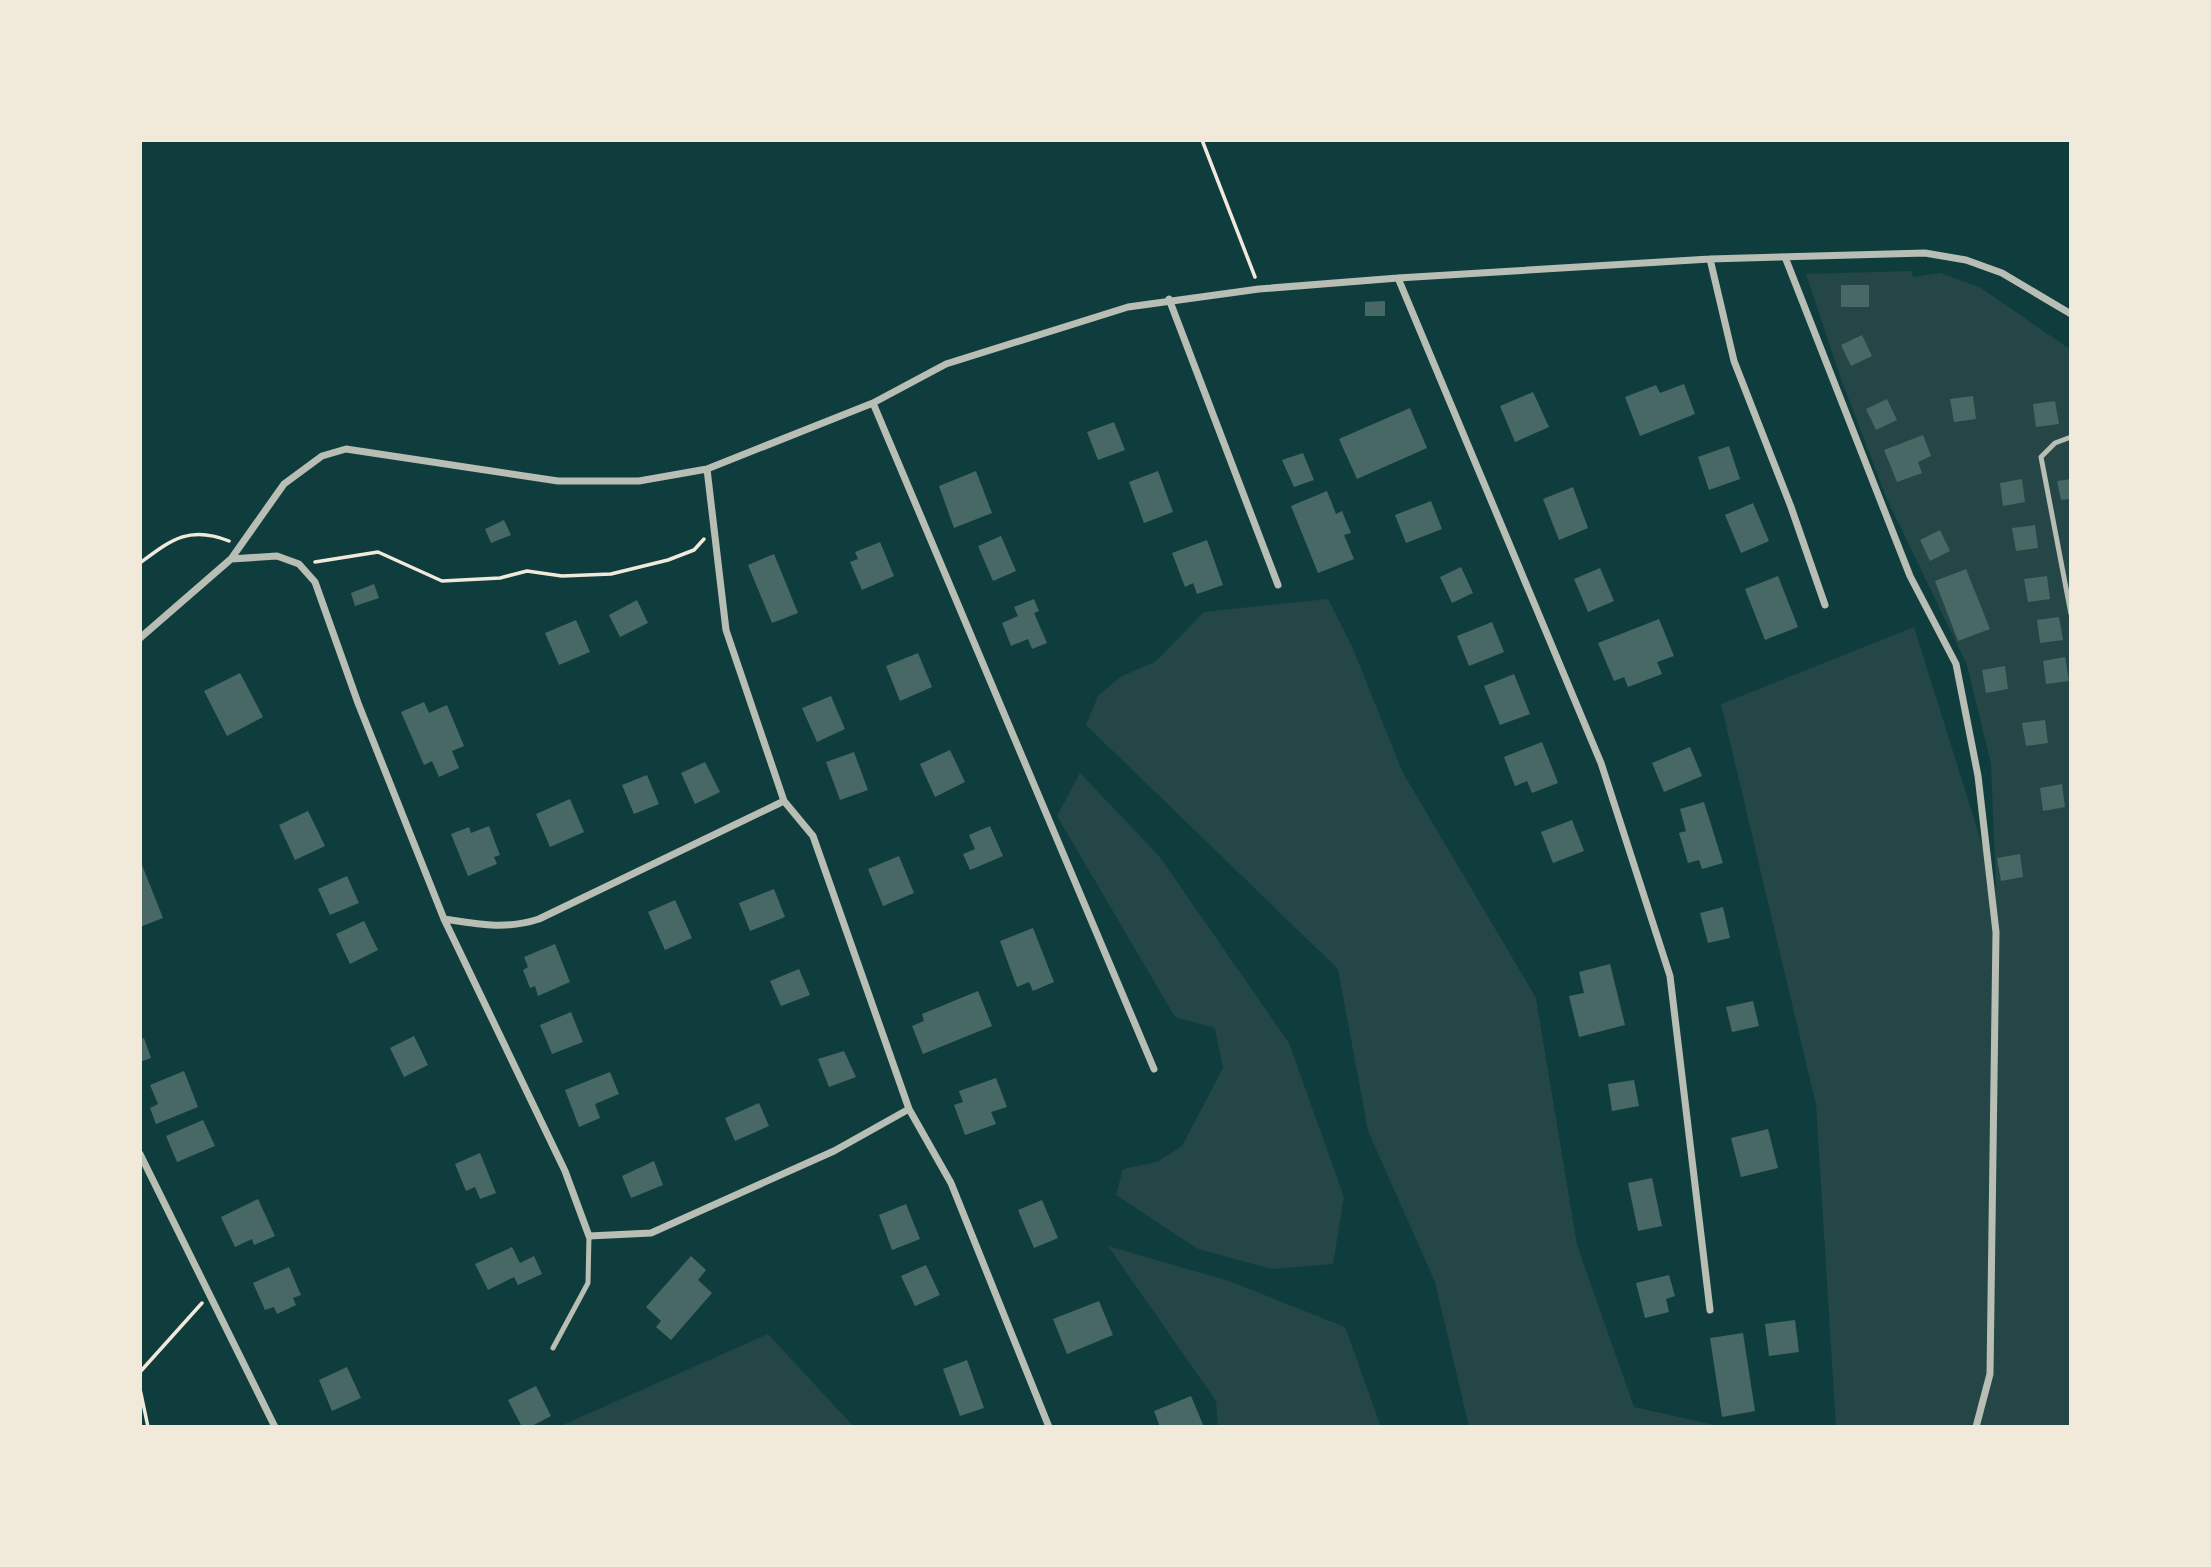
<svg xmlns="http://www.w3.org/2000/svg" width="2211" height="1567" viewBox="0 0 2211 1567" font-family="Commissioner,sans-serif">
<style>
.green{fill:#244646}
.building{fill:#486865}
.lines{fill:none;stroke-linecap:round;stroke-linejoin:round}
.path{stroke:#f1e9da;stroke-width:3.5}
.service{stroke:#b8beb3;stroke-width:5}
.minor{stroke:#b8beb3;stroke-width:7}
</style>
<rect width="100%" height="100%" fill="#0f3d3e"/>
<path class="green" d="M1912 271 1913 277 1941 273 1981 288 2071 350V1427H1836L1816 1105 1721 704 1914 627 1996 889 1991 764 1967 665 1886 497 1841 379 1806 274Z
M1328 599 1353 649 1403 773 1536 998 1577 1245 1634 1407 1723 1427H1469L1435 1282 1368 1131 1338 969 1086 725 1098 696 1122 676 1155 662 1204 612Z
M1080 773 1159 856 1289 1043 1344 1197 1333 1264 1272 1269 1198 1249 1116 1195 1123 1169 1157 1162 1182 1146 1223 1068 1215 1028 1175 1017 1057 816Z
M1108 1246 1232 1282 1345 1327 1381 1427H1218L1216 1401Z
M768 1334 854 1427H558Z"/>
<path class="building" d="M1841 285H1869V307H1841Z
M1385 301V316H1365V302Z
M1862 335 1872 356 1851 366 1841 345Z
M1684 384 1695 414 1640 436 1625 397 1656 385 1660 393Z
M1533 392 1549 427 1515 442 1500 406Z
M1973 396 1976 419 1954 422 1950 399Z
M1887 399 1897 420 1876 430 1866 409Z
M2055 401 2059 424 2036 427 2033 404Z
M1410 408 1427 448 1357 479 1339 439Z
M1114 422 1125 450 1098 460 1087 432Z
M1923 435 1931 456 1918 462 1922 473 1897 482 1884 450Z
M1729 446 1740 479 1709 490 1698 457Z
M1303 453 1314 480 1294 487 1282 460Z
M976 471 992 513 954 528 939 486Z
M1158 471 1173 512 1144 523 1129 482Z
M2022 479 2025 502 2003 506 2000 483Z
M2071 479V499L2061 500 2057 481Z
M1573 487 1588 528 1559 540 1543 499Z
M1327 491 1336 514 1342 511 1351 533 1344 535 1354 559 1318 573 1291 506Z
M1431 501 1442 529 1406 543 1395 515Z
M1753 503 1769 541 1741 553 1725 515Z
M504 520 511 535 491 543 485 529Z
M2035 525 2038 548 2016 551 2012 528Z
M1940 530 1950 551 1930 561 1920 540Z
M1001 536 1016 571 993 581 978 546Z
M1207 540 1223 585 1197 594 1193 583 1185 587 1172 553Z
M880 542 894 576 862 590 850 562 858 559 855 552Z
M774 554 798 613 772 623 748 565Z
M1461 567 1473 593 1452 603 1440 577Z
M1600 568 1614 601 1588 612 1574 579Z
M1966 569 1990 629 1958 641 1935 581Z
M1778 576 1798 627 1765 640 1745 589Z
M2047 576 2050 599 2028 602 2024 579Z
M374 584 379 598 355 606 351 593Z
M1034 599 1039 611 1034 613 1047 643 1032 649 1028 639 1011 646 1002 623 1018 616 1014 607Z
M637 600 648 623 620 637 609 615Z
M2059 617 2063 640 2040 643 2037 620Z
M1659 619 1674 656 1657 662 1662 674 1628 687 1624 677 1614 681 1598 643Z
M576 620 590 652 559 665 545 633Z
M1492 622 1504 652 1469 666 1457 636Z
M918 653 932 687 900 701 886 666Z
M2065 657 2069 681 2046 684 2043 661Z
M2005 666 2008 689 1986 693 1982 670Z
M240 673 263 717 227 736 204 691Z
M1514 674 1530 714 1500 725 1484 686Z
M831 696 845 729 817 742 802 708Z
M424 702 429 713 447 705 464 746 452 751 459 768 439 777 432 761 424 765 401 712Z
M2045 720 2048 743 2026 746 2022 723Z
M1542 742 1558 783 1532 793 1527 781 1515 786 1504 757Z
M1690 747 1702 776 1664 792 1652 763Z
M950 750 965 782 935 797 920 764Z
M854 752 868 790 840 800 826 762Z
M705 762 720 792 695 804 681 773Z
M647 775 659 804 634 814 622 785Z
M2062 784 2065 807 2043 811 2040 788Z
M570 799 584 832 550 847 536 814Z
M1704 802 1723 863 1702 869 1699 860 1688 863 1679 833 1686 831 1680 809Z
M308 811 325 846 295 860 279 825Z
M1572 820 1584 851 1553 863 1541 832Z
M489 826 500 855 494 857 497 864 468 876 451 834 469 827 471 833Z
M990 826 1003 856 970 870 963 854 975 849 969 835Z
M2020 854 2023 877 2001 881 1997 858Z
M899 856 914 893 883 906 868 869Z
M140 860 163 918 140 927Z
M347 876 359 903 330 915 318 889Z
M774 889 785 917 750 931 739 903Z
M675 900 692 938 665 950 648 912Z
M1723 907 1730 938 1708 943 1700 913Z
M364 921 378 950 350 964 336 934Z
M1033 928 1054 982 1033 991 1029 982 1017 987 1000 941Z
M555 944 570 982 538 996 535 986 530 988 523 970 528 967 524 957Z
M1610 964 1625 1025 1579 1037 1569 996 1584 993 1579 972Z
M799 969 810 995 781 1006 770 981Z
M978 991 992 1026 923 1054 912 1026 924 1021 922 1014Z
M1753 1001 1759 1026 1732 1032 1726 1007Z
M571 1012 583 1042 552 1054 540 1025Z
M414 1036 428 1065 404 1077 390 1048Z
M144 1038 151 1058 140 1062V1040Z
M844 1051 856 1077 829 1087 818 1059Z
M184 1071 198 1107 156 1124 150 1108 158 1104 150 1085Z
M610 1072 619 1094 595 1104 600 1118 579 1127 565 1090Z
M996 1078 1007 1107 991 1112 996 1124 965 1135 954 1105 963 1102 959 1091Z
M1634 1080 1639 1106 1612 1111 1608 1084Z
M759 1103 769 1126 735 1141 725 1118Z
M203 1120 215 1146 177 1162 166 1136Z
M1768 1129 1778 1168 1741 1177 1731 1138Z
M480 1153 496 1193 480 1199 475 1187 466 1191 455 1164Z
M654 1161 663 1185 631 1198 622 1176Z
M1652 1178 1662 1226 1638 1231 1628 1183Z
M258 1199 275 1236 254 1245 252 1239 235 1247 221 1217Z
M1042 1200 1058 1238 1034 1248 1018 1210Z
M906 1204 920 1239 892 1250 879 1215Z
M512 1247 520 1263 534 1256 542 1274 518 1285 514 1277 488 1290 475 1264Z
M691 1256 706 1270 698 1280 712 1293 671 1340 656 1327 661 1321 646 1307Z
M926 1265 940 1295 915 1306 901 1276Z
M289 1267 301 1295 293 1298 296 1305 277 1314 274 1307 265 1310 253 1283Z
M1669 1275 1675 1296 1666 1299 1669 1312 1645 1318 1636 1283Z
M1099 1301 1113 1335 1067 1354 1053 1319Z
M1795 1320 1799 1352 1769 1356 1765 1324Z
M1743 1333 1755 1411 1722 1417 1710 1338Z
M967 1360 984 1408 960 1416 943 1369Z
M347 1367 361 1398 332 1411 319 1380Z
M536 1386 551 1416 530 1427H522L508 1400Z
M1191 1396 1204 1427H1160L1154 1411Z"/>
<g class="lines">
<path class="path" d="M1202 140 1255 277
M315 562 378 552 442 581 500 578 527 571 562 576 611 574 668 560 694 550 704 539
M140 563C171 540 189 525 229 541
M140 1372 202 1303
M140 1389 148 1427"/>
<path class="service" d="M2071 437 2055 443 2041 457 2071 614
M553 1348 588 1283 589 1236"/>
<path class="minor" d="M1785 257 1910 576 1956 664 1978 776 1996 932 1990 1374 1976 1427
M1710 259 1734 361 1791 507 1825 605
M1398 278 1601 763 1670 976 1710 1310
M1169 299 1278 585
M873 403 1154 1069
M707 469 726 630 784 801 813 836 909 1109 951 1183 1049 1427
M231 559 277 556 299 564 315 582 358 703 444 919 565 1171 589 1236 651 1233 834 1151 909 1109
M140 638 231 559 284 484 322 456 346 449 558 481H639L707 469 873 403 946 364 1128 307 1259 289 1398 278 1710 259 1925 253 1966 260 2002 273 2071 314
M444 919C477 924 506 930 539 919L784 801
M140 1154 275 1427"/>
</g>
<rect width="2211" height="1567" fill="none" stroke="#f1e9da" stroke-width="284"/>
</svg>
